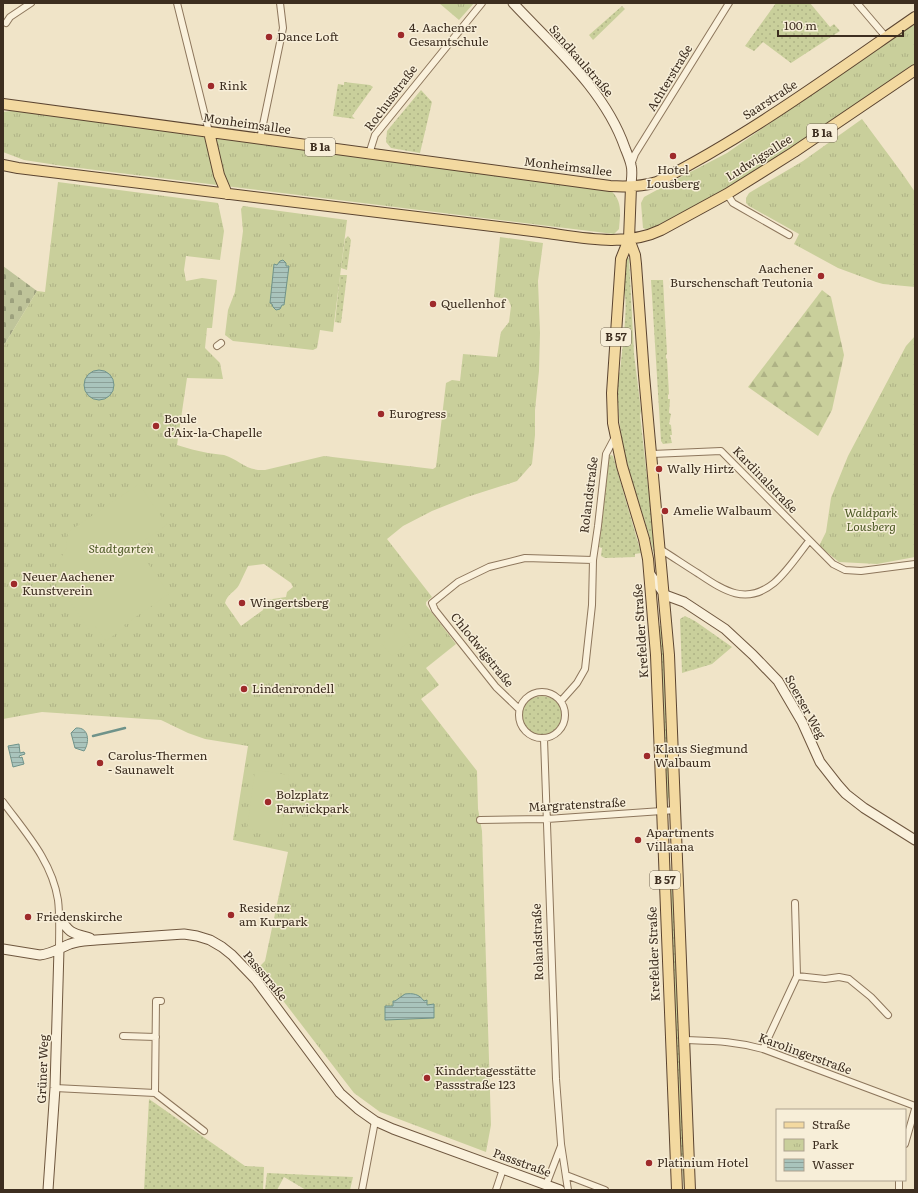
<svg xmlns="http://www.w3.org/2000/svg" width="918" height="1193" viewBox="0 0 918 1193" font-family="Literata,serif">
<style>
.grass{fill:url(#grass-dots)}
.forest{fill:url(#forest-firs)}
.cemetery{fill:url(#cemetery-stones)}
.park{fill:url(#park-tufts);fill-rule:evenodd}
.pitch{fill:#c9cf9b}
.water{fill:url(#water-rules);stroke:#6f938a}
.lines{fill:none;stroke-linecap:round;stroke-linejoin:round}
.stream{stroke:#6f938a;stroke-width:2.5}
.street-casing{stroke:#8d765c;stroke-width:8}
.secondary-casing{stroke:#6f573f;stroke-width:11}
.primary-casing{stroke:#5b4430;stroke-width:12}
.street{stroke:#faf1dc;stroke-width:6}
.secondary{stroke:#faf1dc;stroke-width:9}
.primary{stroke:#f3d9a0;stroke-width:10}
.poi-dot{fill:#9e2a2b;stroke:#f7eed8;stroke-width:1.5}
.labels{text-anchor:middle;stroke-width:3;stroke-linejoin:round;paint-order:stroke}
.shield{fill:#f7eed8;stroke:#756857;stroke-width:1}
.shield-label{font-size:11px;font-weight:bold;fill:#3d2e20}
.poi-label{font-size:12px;fill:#3d2e20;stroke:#f7eed8;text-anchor:start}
.street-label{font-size:12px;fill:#3d2e20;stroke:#f7eed8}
.park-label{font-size:12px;font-style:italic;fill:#4d5a26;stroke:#f7eed8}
</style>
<defs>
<pattern id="grass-dots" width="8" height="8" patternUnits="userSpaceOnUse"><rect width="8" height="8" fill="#c9cf9b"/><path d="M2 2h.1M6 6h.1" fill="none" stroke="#aeb285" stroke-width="1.8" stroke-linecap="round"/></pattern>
<pattern id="forest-firs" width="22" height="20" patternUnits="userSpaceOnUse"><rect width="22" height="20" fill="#c9cf9b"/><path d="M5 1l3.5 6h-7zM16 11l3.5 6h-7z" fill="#aeb285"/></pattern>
<pattern id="cemetery-stones" width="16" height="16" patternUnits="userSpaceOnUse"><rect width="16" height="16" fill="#bfc49a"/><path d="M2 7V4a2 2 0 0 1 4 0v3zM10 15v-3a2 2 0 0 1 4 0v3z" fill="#9ca07d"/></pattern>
<pattern id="park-tufts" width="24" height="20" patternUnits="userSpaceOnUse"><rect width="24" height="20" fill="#c9cf9b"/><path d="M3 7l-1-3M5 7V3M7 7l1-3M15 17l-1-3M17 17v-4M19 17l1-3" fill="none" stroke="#aeb285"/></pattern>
<pattern id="water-rules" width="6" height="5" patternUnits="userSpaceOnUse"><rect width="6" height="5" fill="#a9c4bc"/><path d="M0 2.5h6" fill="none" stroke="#8ba098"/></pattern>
</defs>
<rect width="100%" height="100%" fill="#f0e4c8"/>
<path class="grass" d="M776 3H810L830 27 834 24 840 31 791 63 763 42 754 51 745 46Z
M622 6 625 9 593 40 589 35Z
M344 82 370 85 373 87 352 116 355 119 333 116 338 84 344 85Z
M421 90 432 102 420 153 391 148 386 142 387 131Z
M348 236 351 240 347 270 341 268 345 239Z
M625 258H629L634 354 641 411 640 415 648 486 650 488 656 562C648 527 635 493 626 459 619 431 617 402 618 374L620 372C621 360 629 300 624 293Z
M340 275H347L341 323 335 322Z
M651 280H663L667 354 666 355V358L667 359 669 394 668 395V399H670L669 413 671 414 669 424 671 425 672 435H670L672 443 663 444 661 441Z
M611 455 613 456 641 553 635 554V557L605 558 601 556 602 548 599 547 609 456Z
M685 616 695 621 732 647 712 664 682 673 680 619Z
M659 626H663L670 795 667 801H666Z
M522 716a20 20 0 1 1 40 0a20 20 0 1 1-40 0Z
M667 826 674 911 686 1190H684L679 1132Z
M149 1099 245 1166 264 1167 263 1190H144Z
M267 1173 353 1177 350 1190H306L284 1177 277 1190H265Z"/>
<path class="forest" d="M822 290 831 297 844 355 832 410 818 436 748 387Z"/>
<path class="cemetery" d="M3 266 37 291 3 347Z"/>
<path class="park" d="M439 3H474L459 20Z
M915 22V64L763 167 661 226 648 230 643 228 641 203 644 197 677 179 727 153Z
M17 110 611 191C623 201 620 215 619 229L614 234 63 166 24 160 3 152V112Z
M862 119 902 173 915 192V287L883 284 876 282 838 268 794 244 799 234 749 206 746 203V198L749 193 803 161Z
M58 182 218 203 224 231 220 260 186 256 184 270 186 281 202 278 217 280 212 328H207L205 348 220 363 223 379 187 378 177 445C187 448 197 451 208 453 213 454 218 454 224 455 240 460 245 471 265 470L324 456 433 469 436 467 446 383 452 380 460 381 463 354 497 357 500 337 501 332 509 322 511 306 508 299 494 297 500 237 543 243 538 281 540 333 539 371 535 410V435L532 464 517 481 467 497 432 511 403 526 387 539 432 597 426 602V605L456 644 426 668 439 685 421 699 477 771 478 809 482 831 491 1125 486 1152 380 1112 354 1093 258 968 265 961 288 852 233 840 248 746 205 739 188 733 161 720 42 712 3 719V347L37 291 45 292ZM264 564 291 583 293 587 287 592 286 597 266 600 264 602 263 610 241 626 225 603C227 594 235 592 239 585 242 579 245 572 248 566Z
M243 206 347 220 333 332 320 330 317 348 313 350 233 341 225 335 228 310 235 292 243 231 241 209Z
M915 336V557L877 564 839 562 819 546 826 532 831 498 848 456 906 346Z"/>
<path class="pitch" d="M139 484 167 525 136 546 169 594 124 625 125 627 106 641 95 626 89 630 63 591 58 563 66 549 68 532Z
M402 628 411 640 392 656 382 644Z
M255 770 289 775 281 834 247 829Z"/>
<path class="water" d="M283 260 286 263V266H289L284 305H282L280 309 276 310 273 307 272 304 270 303 274 264 277 265 280 261Z
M84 385a15 15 0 1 1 30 0a15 15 0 1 1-30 0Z
M76 728C89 727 90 742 84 751L75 748 71 733Z
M19 744 20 753 24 752 25 754 19 756 20 758 22 757 24 764 13 767 8 746Z
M405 994C413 993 419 994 424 1001L427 1000V1005L434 1004V1018L385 1020V1006H393V1001H395Z"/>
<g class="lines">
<path class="stream" d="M93 736 125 728"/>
<g class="street-casing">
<path id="street" d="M177 3 209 132
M857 3 886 37
M6 23 10 17 31 3
M260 139 283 28 280 3
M369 154 375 135 482 3
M631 165 635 154 729 3
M727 194 733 203 789 235
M217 346 221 343
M652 454 721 451 833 564 845 570 861 571 915 564
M660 549C673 557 686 566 699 574 723 590 746 606 774 583 787 572 798 555 809 541
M519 715a23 23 0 1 1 46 0a23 23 0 1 1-46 0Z
M561 701 577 683 585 669 592 605 593 560 598 526 606 454 615 437
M519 709 496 687 435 610 432 603 458 582 489 567 525 558 593 560
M544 739 556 1079 561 1144 568 1190
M3 802C25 832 52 861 58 900 60 916 59 933 59 949
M480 820 547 819 676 810
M797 976 825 979 839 977 849 979 871 997 888 1015
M123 1036 156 1037
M685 1040C714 1041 735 1041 763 1049L915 1106
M763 1049 797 976 795 903
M55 1088 155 1093 156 1001H161
M155 1093 204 1131
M905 1144 915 1109
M566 1175 605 1190
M546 1185 561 1146
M362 1190 375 1121
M496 1190 503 1169
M899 1190V1180"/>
</g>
<g class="secondary-casing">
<path id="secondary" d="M513 3C554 47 605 90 625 148 627 153 630 160 631 165 633 172 631 180 631 187
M650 574 665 595 684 602 725 629 753 655 778 681 802 722 820 762 838 785 846 794 864 808 915 840
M59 917C70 934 72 933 90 938
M3 949 40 955C51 954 60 948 70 944 79 941 87 941 96 940L184 934 197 936 210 940 222 947 232 955 256 980 340 1093 358 1109 375 1121 393 1129 560 1190
M48 1190 55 1088 59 949"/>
</g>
<g class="primary-casing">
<path id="primary" d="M3 104 610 186C626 187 641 187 657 182 748 136 831 75 915 17
M209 132 219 175 227 194
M3 165 18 168 540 232C579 237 624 248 661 230L727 194 794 152 915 70
M631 187 629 239 635 255 636 264 644 375 669 655 690 1190
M629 239 621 259 612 393 613 423 622 466 644 539 648 559 656 655 677 1190"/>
</g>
<use href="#street" class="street"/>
<use href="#secondary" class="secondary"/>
<use href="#primary" class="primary"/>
</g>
<g class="poi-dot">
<circle cx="401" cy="35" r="4"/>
<circle cx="269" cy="37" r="4"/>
<circle cx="211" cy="86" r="4"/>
<circle cx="673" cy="156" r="4"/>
<circle cx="821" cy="276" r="4"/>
<circle cx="433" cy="304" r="4"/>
<circle cx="381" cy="414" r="4"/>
<circle cx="156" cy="426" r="4"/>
<circle cx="659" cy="469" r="4"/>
<circle cx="665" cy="511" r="4"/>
<circle cx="14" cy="584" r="4"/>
<circle cx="242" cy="603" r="4"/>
<circle cx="244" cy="689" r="4"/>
<circle cx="647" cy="756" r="4"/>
<circle cx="100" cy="763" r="4"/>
<circle cx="268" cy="802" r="4"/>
<circle cx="638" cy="840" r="4"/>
<circle cx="231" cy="915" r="4"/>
<circle cx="28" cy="917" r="4"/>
<circle cx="427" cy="1078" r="4"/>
<circle cx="649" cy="1163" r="4"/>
</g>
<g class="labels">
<g class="shield">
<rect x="807" y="124" width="30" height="18" rx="3"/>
<rect x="305" y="138" width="30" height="18" rx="3"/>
<rect x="601" y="328" width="30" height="18" rx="3"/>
<rect x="650" y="871" width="30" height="18" rx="3"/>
</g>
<g class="shield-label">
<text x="822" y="137">B 1a</text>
<text x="320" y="151">B 1a</text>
<text x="616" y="341">B 57</text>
<text x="665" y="884">B 57</text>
</g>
<g class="poi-label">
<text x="409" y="32">4. Aachener<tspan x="409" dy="14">Gesamtschule</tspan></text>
<text x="277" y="41">Dance Loft</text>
<text x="219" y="90">Rink</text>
<text x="673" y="174" text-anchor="middle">Hotel<tspan x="673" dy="14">Lousberg</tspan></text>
<text x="813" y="273" text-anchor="end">Aachener<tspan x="813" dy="14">Burschenschaft Teutonia</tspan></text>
<text x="441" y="308">Quellenhof</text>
<text x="389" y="418">Eurogress</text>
<text x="164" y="423">Boule<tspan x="164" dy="14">d’Aix-la-Chapelle</tspan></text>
<text x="667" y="473">Wally Hirtz</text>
<text x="673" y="515">Amelie Walbaum</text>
<text x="22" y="581">Neuer Aachener<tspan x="22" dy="14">Kunstverein</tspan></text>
<text x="250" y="607">Wingertsberg</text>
<text x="252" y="693">Lindenrondell</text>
<text x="655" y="753">Klaus Siegmund<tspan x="655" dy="14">Walbaum</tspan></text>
<text x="108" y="760">Carolus-Thermen<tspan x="108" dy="14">- Saunawelt</tspan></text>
<text x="276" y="799">Bolzplatz<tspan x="276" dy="14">Farwickpark</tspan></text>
<text x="646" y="837">Apartments<tspan x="646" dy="14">Villaana</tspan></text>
<text x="239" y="912">Residenz<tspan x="239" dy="14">am Kurpark</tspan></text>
<text x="36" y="921">Friedenskirche</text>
<text x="435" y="1075">Kindertagesstätte<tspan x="435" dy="14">Passstraße 123</tspan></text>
<text x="657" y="1167">Platinium Hotel</text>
</g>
<g class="street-label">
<text transform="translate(581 61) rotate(49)" y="4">Sandkaulstraße</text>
<text transform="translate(670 78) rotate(-59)" y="4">Achterstraße</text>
<text transform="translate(391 98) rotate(-53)" y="4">Rochusstraße</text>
<text transform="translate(770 100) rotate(-33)" y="4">Saarstraße</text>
<text transform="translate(247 124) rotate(8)" y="4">Monheimsallee</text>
<text transform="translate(759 158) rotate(-32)" y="4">Ludwigsallee</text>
<text transform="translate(568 167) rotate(7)" y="4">Monheimsallee</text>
<text transform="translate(765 480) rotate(46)" y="4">Kardinalstraße</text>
<text transform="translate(589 495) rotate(-83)" y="4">Rolandstraße</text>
<text transform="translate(641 631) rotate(-94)" y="4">Krefelder Straße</text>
<text transform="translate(482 650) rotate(51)" y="4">Chlodwigstraße</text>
<text transform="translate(805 707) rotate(61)" y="4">Soerser Weg</text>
<text transform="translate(577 805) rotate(-3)" y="4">Margratenstraße</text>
<text transform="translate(538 942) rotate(-92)" y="4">Rolandstraße</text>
<text transform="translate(654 954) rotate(-92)" y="4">Krefelder Straße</text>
<text transform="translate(265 976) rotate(50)" y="4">Passstraße</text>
<text transform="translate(805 1054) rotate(20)" y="4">Karolingerstraße</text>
<text transform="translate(43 1069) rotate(-88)" y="4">Grüner Weg</text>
<text transform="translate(522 1163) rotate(20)" y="4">Passstraße</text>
</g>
<g class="park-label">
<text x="871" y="517">Waldpark<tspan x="871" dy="14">Lousberg</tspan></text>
<text x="121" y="553">Stadtgarten</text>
</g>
</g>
<rect width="918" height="1193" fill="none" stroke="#3d2e20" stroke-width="8"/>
<rect x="776" y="1109" width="130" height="72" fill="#f7eed8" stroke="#ada18e"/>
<rect x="784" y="1122" width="20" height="6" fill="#f3d9a0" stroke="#ada18e"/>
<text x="812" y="1129" font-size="12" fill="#3d2e20">Straße</text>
<rect x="784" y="1139" width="20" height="12" fill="url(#park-tufts)" stroke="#ada18e"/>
<text x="812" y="1149" font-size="12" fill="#3d2e20">Park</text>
<rect x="784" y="1159" width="20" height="12" fill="url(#water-rules)" stroke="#ada18e"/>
<text x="812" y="1169" font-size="12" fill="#3d2e20">Wasser</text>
<path d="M778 30v6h125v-6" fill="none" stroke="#3d2e20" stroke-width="2"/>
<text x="784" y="30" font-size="12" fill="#3d2e20" stroke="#f7eed8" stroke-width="3" paint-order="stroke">100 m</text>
</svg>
